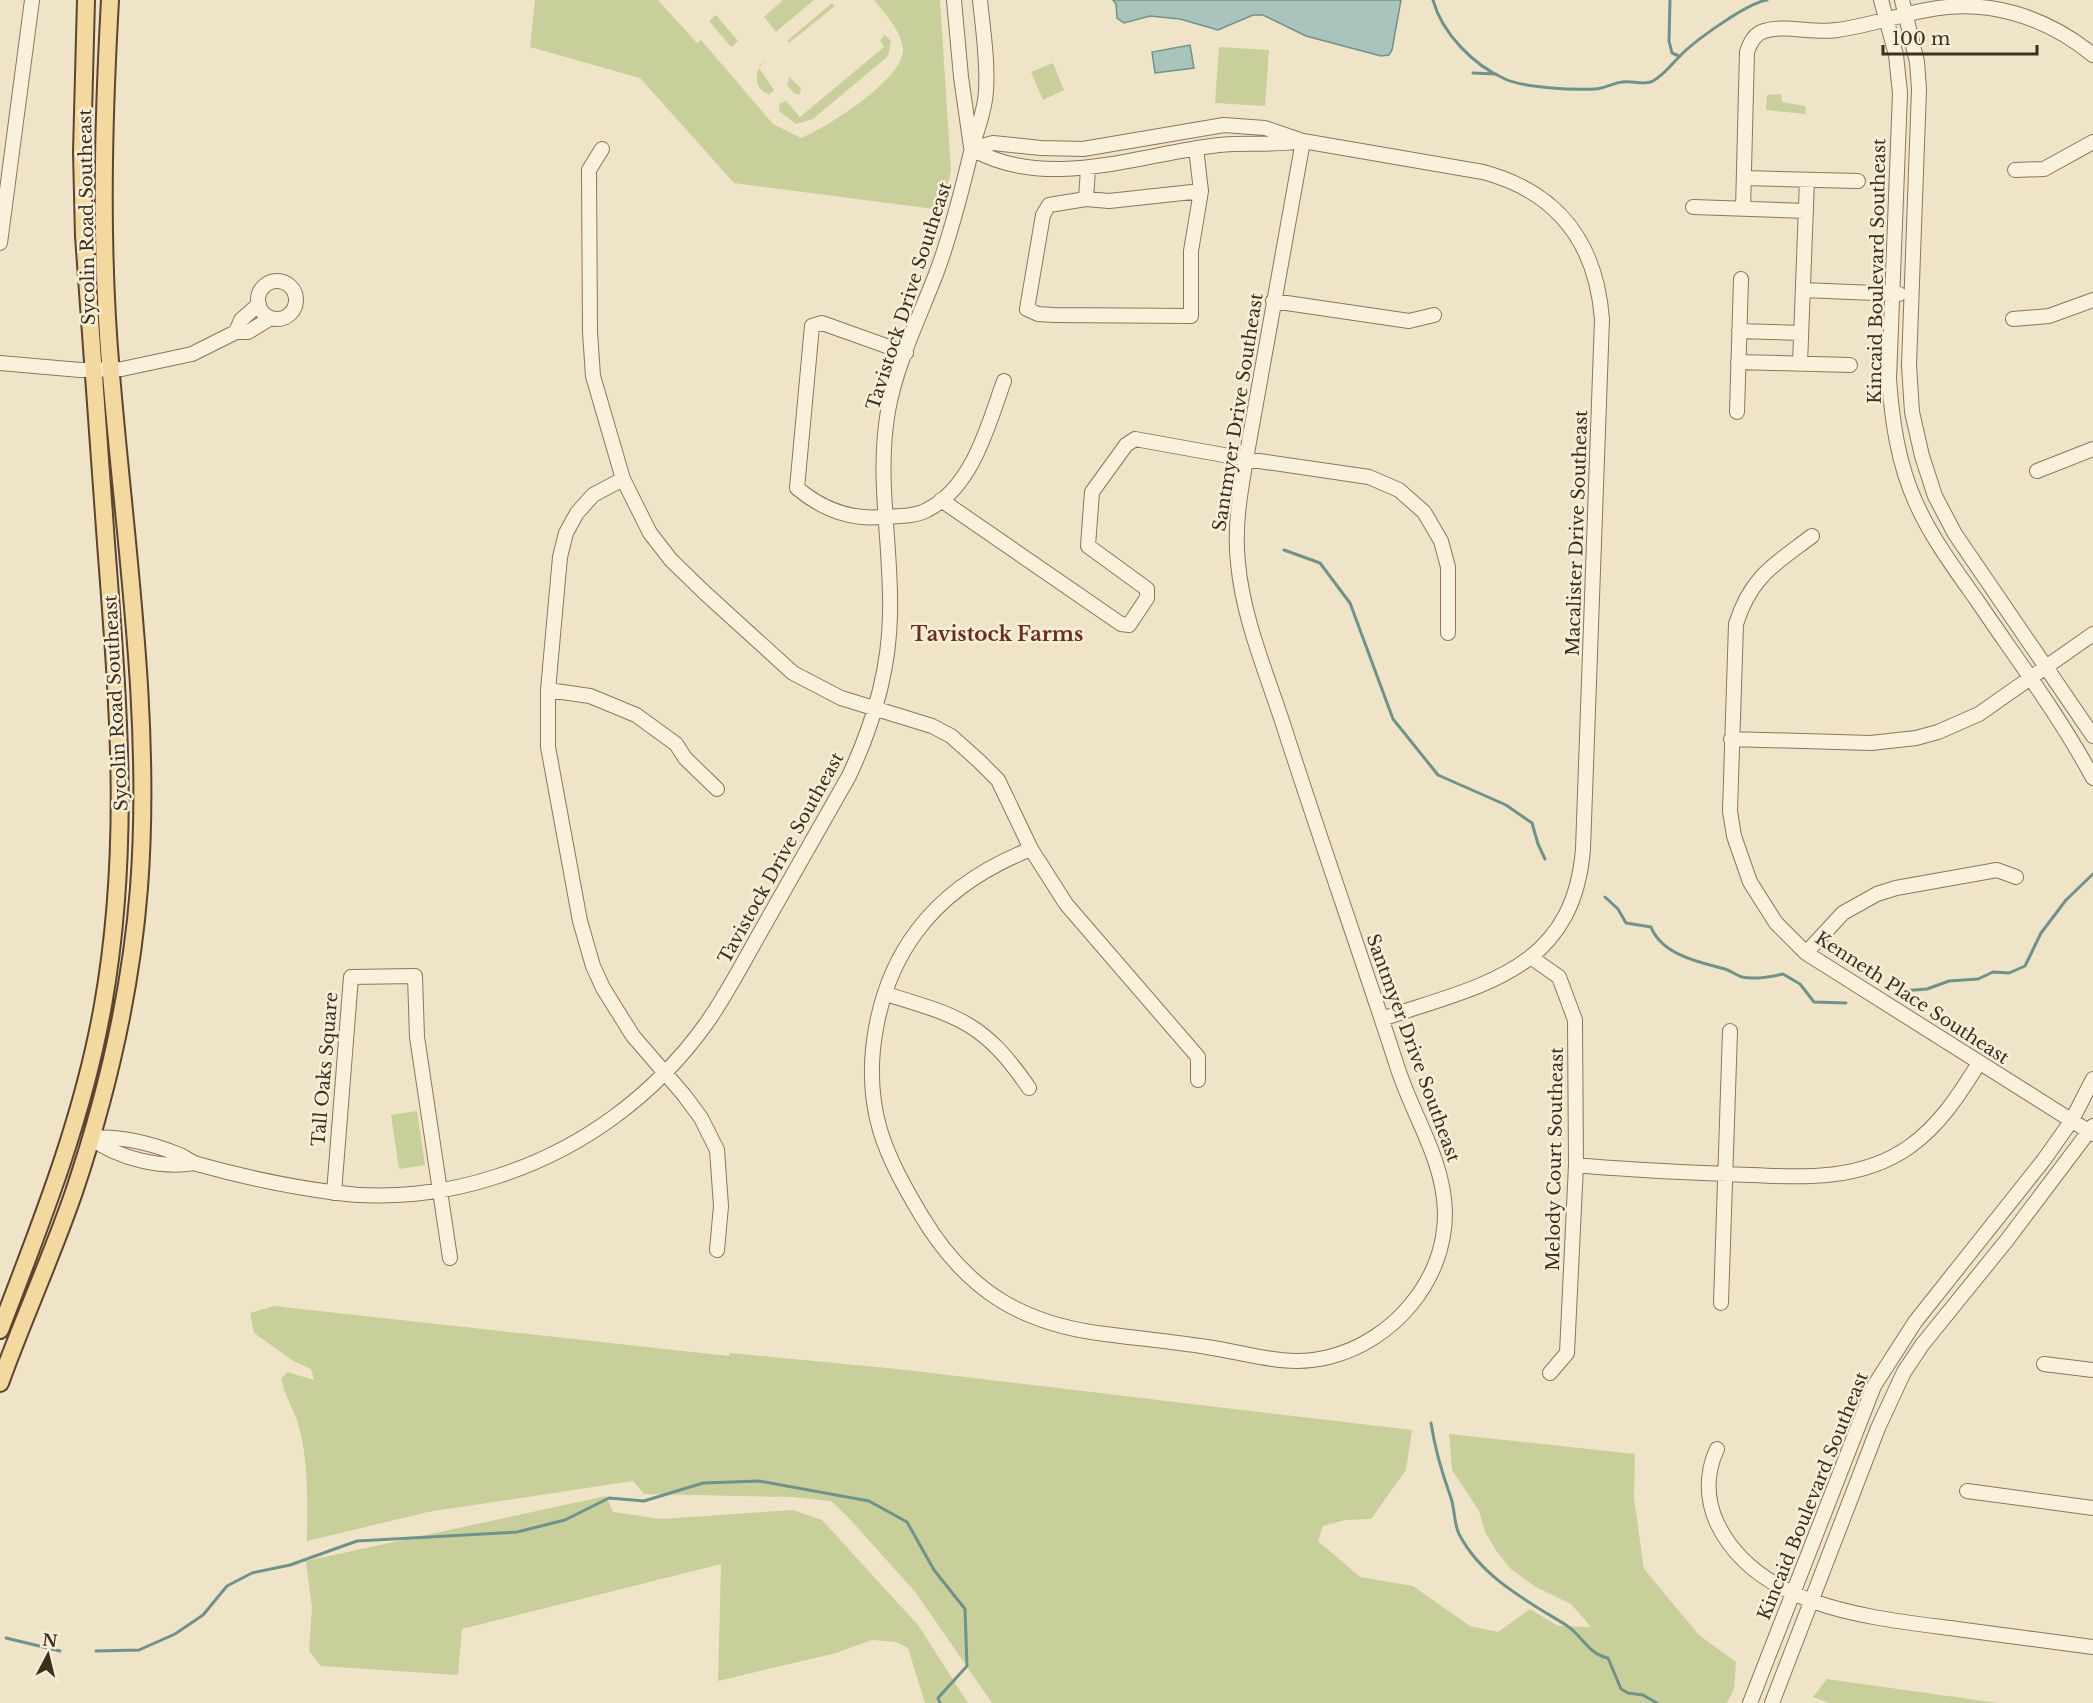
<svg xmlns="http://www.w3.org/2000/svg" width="2093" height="1703" viewBox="0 0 2093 1703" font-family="'Libre Baskerville',serif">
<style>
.green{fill:#c9cf9b}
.water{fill:#a9c4bc;stroke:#6f938a;stroke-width:1.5}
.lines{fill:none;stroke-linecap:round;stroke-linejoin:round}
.stream{stroke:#6f938a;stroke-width:3}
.minor-casing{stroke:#8d765c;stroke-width:16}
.major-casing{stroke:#5b4430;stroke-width:20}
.minor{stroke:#faf1dc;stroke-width:14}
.major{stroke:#f3d9a0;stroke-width:16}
.labels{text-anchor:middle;stroke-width:5;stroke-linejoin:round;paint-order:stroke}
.street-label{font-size:18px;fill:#3d2e20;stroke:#f7eed8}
.neighbourhood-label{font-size:20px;font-weight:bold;fill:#6b2e1e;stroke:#f7eed8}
</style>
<rect width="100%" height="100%" fill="#f0e4c8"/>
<path class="green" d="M535 0H658L697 43 701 40 773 124 801 138C826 128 906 78 903 48 900 29 885 14 874 0H940L951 171 942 210 734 183 640 78 530 47Z
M783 0H814L776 32 764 17Z
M832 3 835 6 789 43 787 41Z
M716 15 738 41 731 47 709 21Z
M885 35 891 41 888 56 813 119 796 124 779 111 780 103 786 101 800 117 884 47 880 40Z
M1219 47 1269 50 1265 106 1215 103Z
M766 59 759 68 774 90 770 94C752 90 754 69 766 59Z
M1053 63 1064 90 1043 100 1031 72Z
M789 77 801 88 800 94H795L787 85Z
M1781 94 1782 102 1805 106 1806 114 1766 110 1767 95Z
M417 1111 425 1165 399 1169 391 1115Z
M274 1306 729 1356 730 1353 898 1369 1412 1430 1406 1470 1371 1519 1345 1520 1323 1526 1318 1541 1360 1577 1413 1586 1470 1626 1498 1632 1530 1609 1558 1626 1591 1627 1571 1604 1534 1586 1511 1569 1497 1552 1485 1532 1479 1511 1452 1470 1449 1434 1635 1454 1634 1498 1644 1569 1699 1635 1736 1662 1734 1689 1727 1703H992L916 1593 847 1516 831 1501 793 1497 644 1494 633 1481 428 1512 307 1541C307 1504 309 1467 300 1431 296 1412 285 1398 281 1379L287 1372 314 1380 311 1369 295 1362 254 1333 250 1313Z
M606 1496 613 1512 661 1519 793 1510 822 1520 918 1625 968 1703H925L908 1648 895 1642 872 1640 836 1653 718 1681 721 1564 462 1629 458 1675 321 1666 309 1651 312 1608 306 1561Z
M1827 1679 1998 1703H1829L1813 1697Z"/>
<path class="water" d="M1113 0H1401L1392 50 1389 55 1381 56 1306 36 1263 15H1253L1218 30 1180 19 1150 16 1124 23 1117 18 1116 4Z
M1190 45 1194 68 1155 73 1152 52Z"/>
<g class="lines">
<path class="stream" d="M1433 0C1442 33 1473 65 1505 79 1525 88 1572 90 1595 89 1604 89 1613 83 1622 82 1632 80 1643 86 1653 81 1665 74 1670 66 1679 57 1694 41 1747 3 1767 0
M1670 0 1669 41 1672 53 1679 56
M1473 73 1496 74
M1284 550 1320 563 1350 603 1393 719 1438 775 1506 805 1532 823 1538 844 1545 859
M1605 897 1618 909 1626 923 1651 927C1662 955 1699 962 1725 969 1731 971 1736 975 1742 977 1755 980 1770 977 1783 974L1800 984 1814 1002 1846 1003
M1901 991 1927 989 1949 981 1978 979 1993 972 2009 973 2025 966 2041 933 2066 900 2093 874
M1431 1423C1435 1450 1442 1473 1451 1498 1455 1510 1454 1524 1459 1534 1481 1577 1527 1601 1566 1625 1582 1635 1588 1654 1608 1658L1621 1689 1628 1693 1643 1695 1657 1703
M6 1638 60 1651
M96 1651 139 1650 175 1634 203 1615 227 1586 252 1573 290 1565 357 1541 517 1532 565 1520 609 1498 644 1501 703 1483 759 1481 869 1501 907 1522 934 1570 965 1609 967 1666 938 1698 940 1703"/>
<g class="minor-casing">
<path id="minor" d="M954 0 961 77 971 147
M1881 0 1896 55 1900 93 1889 379C1892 420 1898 464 1916 503 1931 537 1954 568 1976 599 2016 658 2059 715 2093 778
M1902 0 1917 62 1919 89 1909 365 1912 412 1922 456 1935 496 1955 534 2093 736
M1196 148 1201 191 1191 251V316L1054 315 1038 314 1027 309 1043 215 1049 205 1086 199 1109 201 1201 191
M602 149 589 170 590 332 593 376 623 479 650 533 671 560 705 593 793 673 841 698 932 726 951 736 979 761 998 780 1031 849 1066 904 1198 1057V1080
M972 149 993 143 1041 148 1083 149 1224 125 1265 128 1303 141 1483 172C1558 192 1596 243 1602 319L1583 849C1573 973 1479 985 1382 1019
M972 149C1048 192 1139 154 1219 145 1246 142 1274 146 1301 141
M2015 170 2044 169 2093 142
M1744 178 1858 181
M1086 199 1088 169
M1693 207 1806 211
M1743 209 1747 52C1750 43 1754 34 1764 31 1786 24 1814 34 1837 30 1894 22 1928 0 1990 8 2028 14 2064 31 2093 55
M0 243 32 0
M258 300a19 19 0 1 1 38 0a19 19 0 1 1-38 0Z
M1803 290 1899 294
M1273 301 1409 321 1434 315
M2013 319 2049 316 2093 300
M1739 331 1801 333
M236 332 241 320 259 304
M906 353 822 323 812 326 797 488C822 509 849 520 882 517 897 516 914 517 927 510 973 487 988 425 1004 381
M1738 362 1850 365
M0 363 80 370 122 369 192 354 236 332H248L271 318
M1800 364 1807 180
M1737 412 1741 279
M2037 471 2093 449
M623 479 593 495 577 513 566 533 560 557 548 690V747L580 921 593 966 603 988 633 1036 684 1095 701 1118 717 1150 721 1206 717 1250
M941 500 1121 624 1129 625 1147 598V589L1088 546 1092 492 1126 445 1135 439 1246 459 1369 477 1399 490 1424 512 1441 541 1448 567V633
M1812 536C1775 564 1751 576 1736 624L1730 811 1734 836 1750 882 1776 923 1806 953 2093 1134
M548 690 590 696 636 715 676 744 685 758 717 789
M1731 739 1871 743 1916 738 1938 732 1979 714 2093 634
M1031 849C988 866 946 892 917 931 877 984 861 1065 880 1130 889 1160 905 1188 921 1215 967 1292 1024 1326 1113 1335 1144 1339 1176 1342 1207 1347 1248 1353 1287 1368 1329 1357 1393 1341 1445 1281 1445 1213 1444 1160 1414 1118 1398 1069 1361 955 1321 842 1284 727 1267 674 1243 619 1238 563 1234 528 1240 494 1246 459L1303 141
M1806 953 1843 913 1877 894 1896 888 1997 870 2016 877
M1532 958 1559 977 1575 1020 1576 1165 1567 1353 1550 1373
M886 994C958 1016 984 1022 1029 1088
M91 1138C119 1135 154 1144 180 1155 186 1158 191 1162 197 1164 240 1176 286 1186 330 1192 386 1200 445 1194 498 1176 582 1149 654 1096 706 1024 728 993 746 957 765 924 793 875 821 826 849 776 873 725 889 672 890 615 892 546 876 480 888 411 896 365 919 318 936 274 951 234 961 194 971 152 976 131 985 113 986 91 988 61 983 30 980 0
M91 1138C117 1158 161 1169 194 1163
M1576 1165C1627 1170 1677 1172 1727 1174 1789 1176 1855 1185 1909 1147 1940 1125 1959 1095 1979 1063
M334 1193 351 977 415 976 417 1037 450 1258
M1721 1303 1730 1031
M2044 1364 2093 1370
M1717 1449C1706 1473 1706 1499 1717 1523 1758 1609 1874 1618 1957 1629 2002 1635 2048 1641 2093 1647
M1967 1491 2093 1508
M1750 1703 1874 1386 1915 1322 2043 1161 2072 1120 2093 1079
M1772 1703 1878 1428 1904 1372 1922 1345 2007 1240 2093 1126"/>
</g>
<g class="major-casing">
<path id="major" d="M0 1330C41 1223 83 1119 103 1005 131 846 118 702 106 543 98 440 91 338 84 236L82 152 86 0
M0 1383C23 1319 52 1256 74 1192 107 1094 131 991 139 888 152 717 125 544 111 374 100 249 103 125 110 0"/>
</g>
<use href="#minor" class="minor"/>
<use href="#major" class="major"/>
</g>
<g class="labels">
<g class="street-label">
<text transform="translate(87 217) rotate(-91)" y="6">Sycolin Road Southeast</text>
<text transform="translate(1877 271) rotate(-89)" y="6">Kincaid Boulevard Southeast</text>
<text transform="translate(909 296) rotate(-72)" y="6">Tavistock Drive Southeast</text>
<text transform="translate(1238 412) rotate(-81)" y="6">Santmyer Drive Southeast</text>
<text transform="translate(1577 533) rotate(-88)" y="6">Macalister Drive Southeast</text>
<text transform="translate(116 703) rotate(-93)" y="6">Sycolin Road Southeast</text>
<text transform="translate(781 858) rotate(-61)" y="6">Tavistock Drive Southeast</text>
<text transform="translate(1912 998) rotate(33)" y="6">Kenneth Place Southeast</text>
<text transform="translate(1413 1048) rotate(70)" y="6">Santmyer Drive Southeast</text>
<text transform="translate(325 1069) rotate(-85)" y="6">Tall Oaks Square</text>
<text transform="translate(1555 1159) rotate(-89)" y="6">Melody Court Southeast</text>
<text transform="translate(1813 1496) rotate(-68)" y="6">Kincaid Boulevard Southeast</text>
</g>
<g class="neighbourhood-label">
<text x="997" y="641">Tavistock Farms</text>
</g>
</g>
<g transform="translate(48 1655) rotate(7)" stroke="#f7eed8" stroke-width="4.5" paint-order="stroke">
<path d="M0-4.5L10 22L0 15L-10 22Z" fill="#3d2e20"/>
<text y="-9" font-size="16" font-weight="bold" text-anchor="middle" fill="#3d2e20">N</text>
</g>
<path d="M1883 45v9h154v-9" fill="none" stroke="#3d2e20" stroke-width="3"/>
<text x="1892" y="45" font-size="18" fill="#3d2e20" stroke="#f7eed8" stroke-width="4.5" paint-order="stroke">100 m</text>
</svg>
